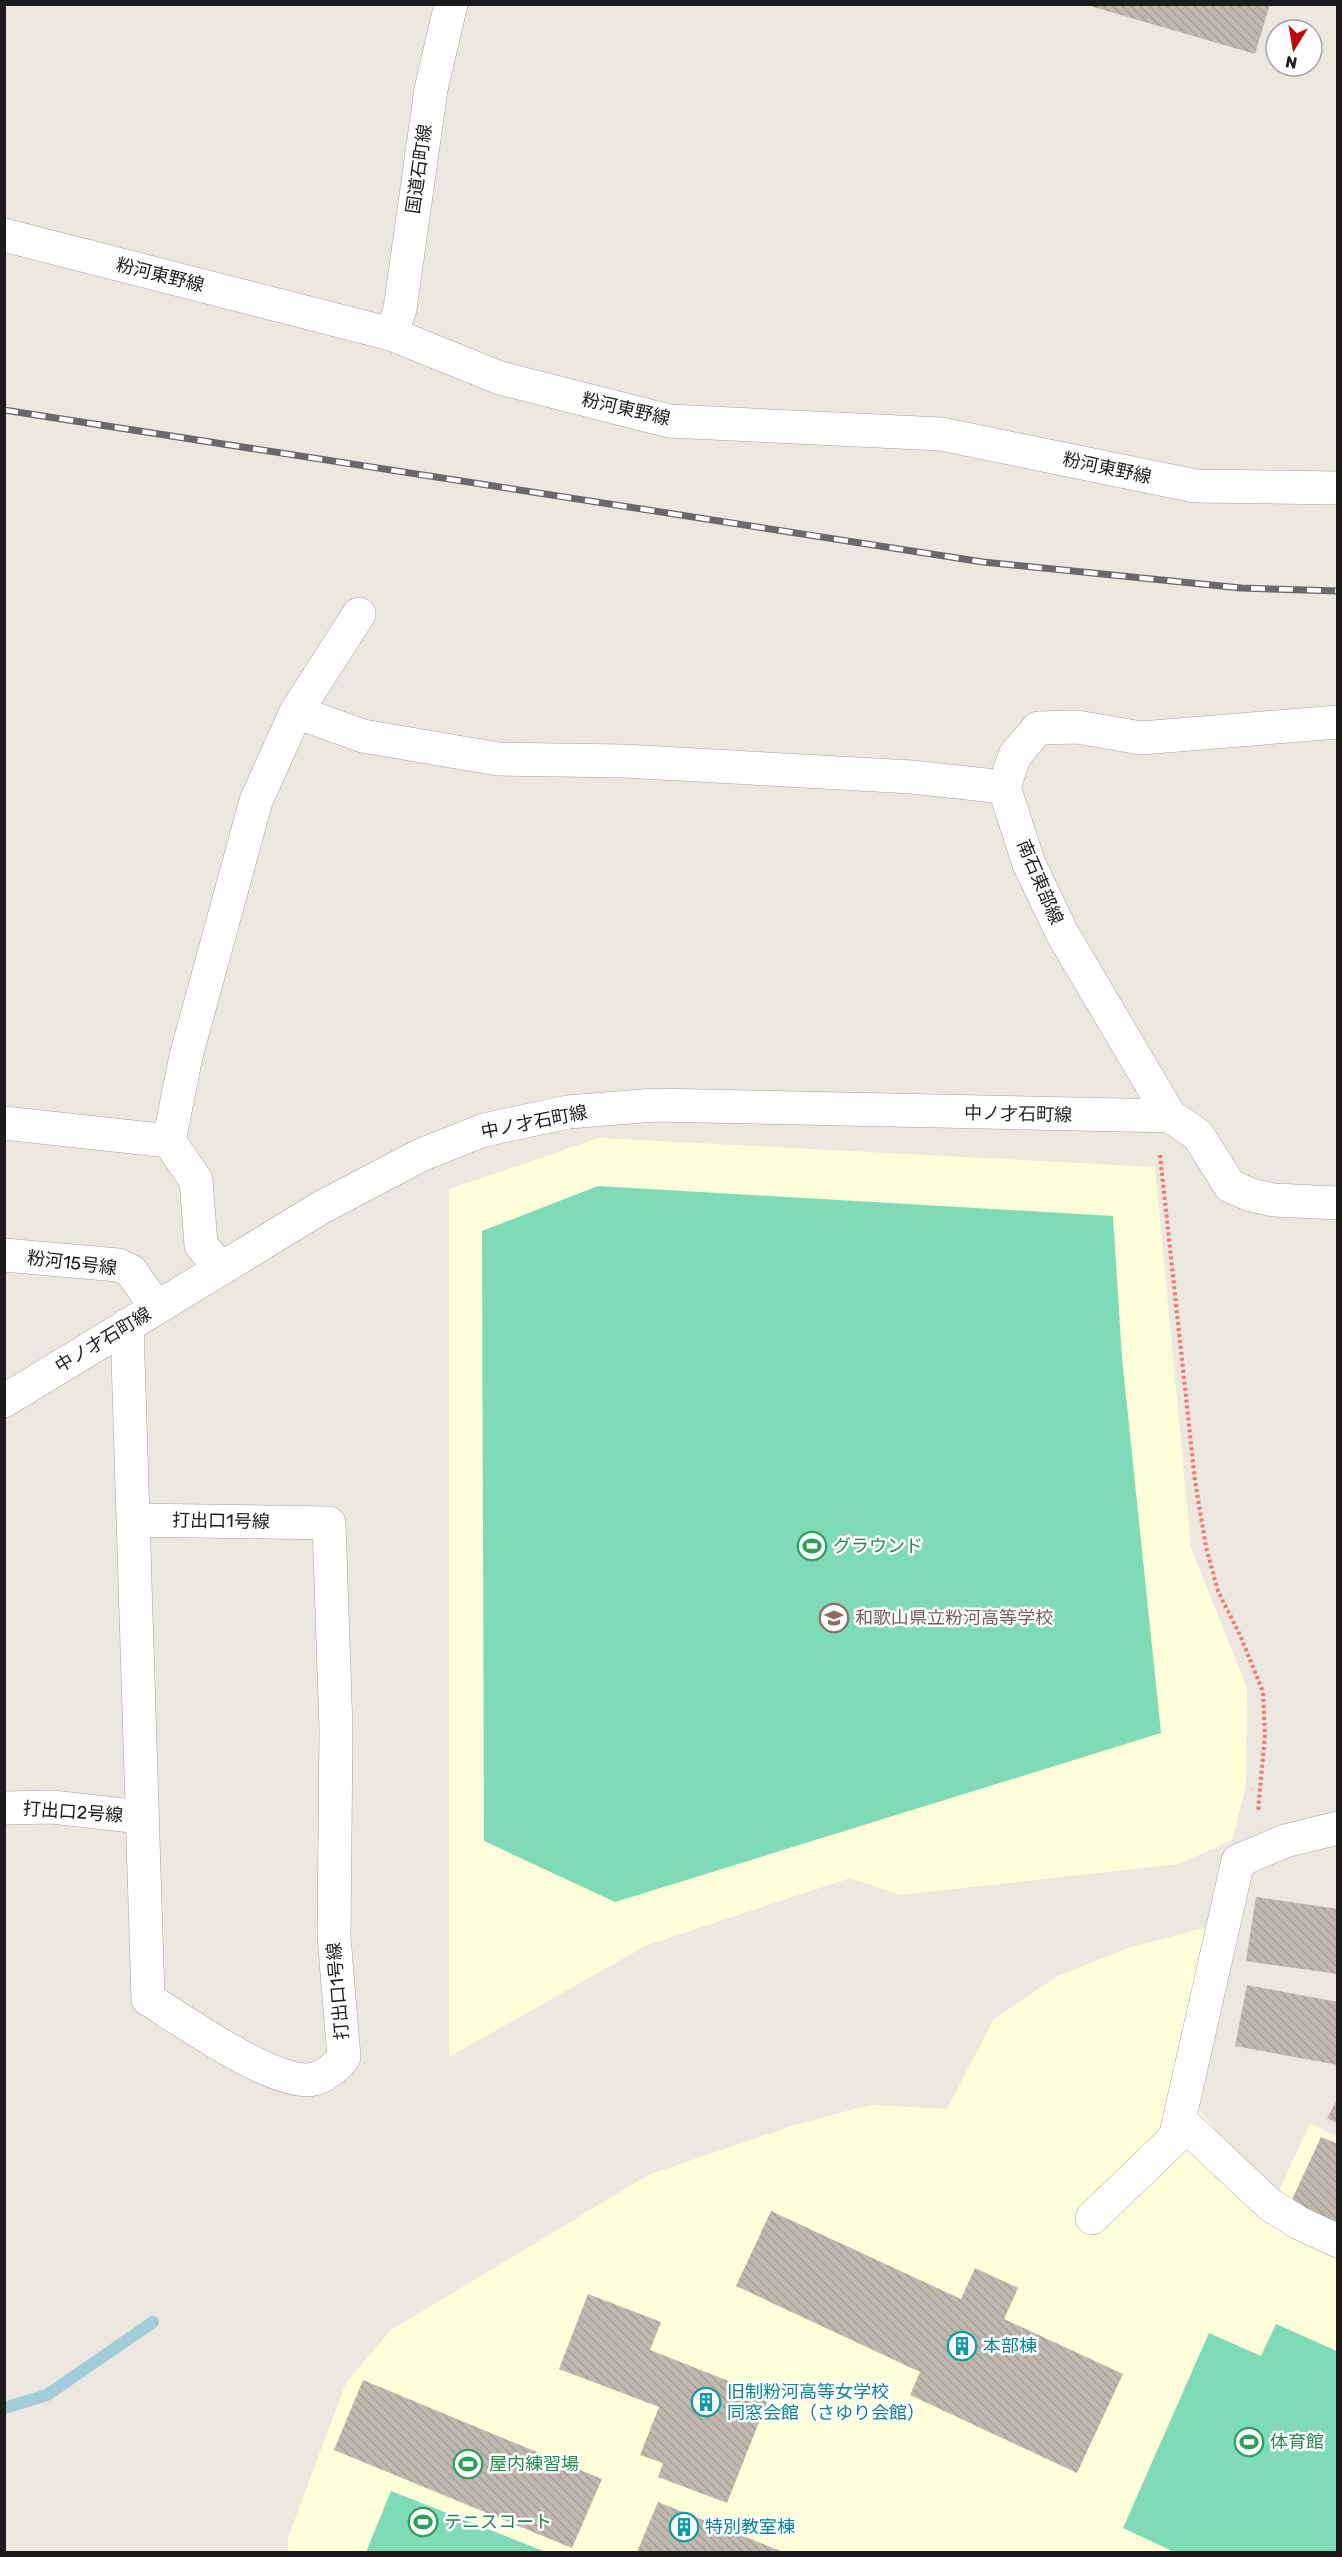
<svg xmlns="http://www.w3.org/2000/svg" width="1342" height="2557" viewBox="0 0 1342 2557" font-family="Rubik,'Noto Sans JP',sans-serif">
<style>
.education{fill:#fefed8}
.pitch{fill:#7fdbb7}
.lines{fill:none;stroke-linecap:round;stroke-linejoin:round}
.stream{stroke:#a1cdda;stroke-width:12}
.building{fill:url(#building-back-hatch)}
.minor-casing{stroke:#a2a2a2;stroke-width:34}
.tertiary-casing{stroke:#a2a2a2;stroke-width:34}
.path{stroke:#f67568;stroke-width:4;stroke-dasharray:3 3;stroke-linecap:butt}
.minor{stroke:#fff;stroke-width:33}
.tertiary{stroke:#fff;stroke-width:33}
.rail-casing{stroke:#696969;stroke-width:7}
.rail{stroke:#fff;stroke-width:4.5;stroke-dasharray:14;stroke-linecap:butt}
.labels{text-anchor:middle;stroke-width:5;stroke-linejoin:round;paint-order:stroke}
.street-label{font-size:18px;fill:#1b1b1b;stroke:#fff}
.leisure-label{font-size:18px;fill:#27864d;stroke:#fff;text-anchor:start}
.education-label{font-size:18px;fill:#785e54;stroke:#fff;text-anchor:start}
.culture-label{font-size:18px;fill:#0d838f;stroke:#fff;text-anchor:start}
</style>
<defs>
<pattern id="building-back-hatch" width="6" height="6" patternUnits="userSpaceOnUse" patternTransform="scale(1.5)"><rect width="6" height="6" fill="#c1b8b0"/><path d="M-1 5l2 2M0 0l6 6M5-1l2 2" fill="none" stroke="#a59e97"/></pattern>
</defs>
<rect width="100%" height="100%" fill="#ece8e0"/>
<path class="education" d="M599 1138 1155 1167 1191 1548 1247 1688 1246 1787 1232 1840 1179 1864 900 1895 850 1878 647 1945 449 2057V1189Z
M1207 1927 1198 2109 1232 2149 1278 2193 1310 2123 1337 2137V2552H288V2538L346 2383 391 2330 648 2175 795 2125 870 2105 947 2109 994 2019 1056 1977 1125 1949Z"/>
<path class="pitch" d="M598 1186 1113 1216 1122 1358 1161 1733 615 1902 484 1841 482 1231Z
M1276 2324 1337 2351V2552H1170V2550L1123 2528 1209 2333 1261 2356Z
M391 2491 546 2552H366Z"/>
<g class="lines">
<path class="stream" d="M4 2408 47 2395 153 2322"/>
</g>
<path class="building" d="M1083 4H1270L1255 54Z
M1256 1897 1338 1909V1974L1246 1961Z
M1247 1985 1338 2002V2065L1235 2046Z
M1338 2098V2124L1327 2118Z
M1321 2137 1338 2144V2226L1290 2204Z
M771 2211 961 2299 975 2268 1018 2288 1004 2319 1123 2374 1077 2473 910 2395 920 2372 736 2286Z
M588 2294 661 2322 650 2350 769 2397 727 2503 658 2477 663 2463 640 2455 659 2407 559 2369Z
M363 2380 602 2479 572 2548 334 2450Z
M658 2502 783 2552H637Z"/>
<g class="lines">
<g class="minor-casing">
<path id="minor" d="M4 235 391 334 500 378 669 421 941 434 1195 486 1338 488
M296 712 363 736 498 759 624 761 912 777 1004 787
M1338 722 1141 738 1077 727 1038 728 1015 755 1004 787 1029 864 1062 933 1170 1116 1198 1135 1230 1186 1251 1195 1273 1200 1338 1203
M4 1123 169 1141 196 1180 201 1245 221 1269
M169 1141 186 1056 256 801 296 712 359 614
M4 1255 118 1265 131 1271 156 1307
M127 1325 148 1999C182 2020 277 2088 314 2079 327 2076 336 2067 344 2057L334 1937 336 1730 329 1523 134 1520
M4 1401 322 1207 421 1155 484 1130 568 1112 655 1105 1170 1116
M4 1808 52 1807 141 1817
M1180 2120 1269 2204 1299 2223 1338 2241
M1092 2218 1175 2138 1238 1861 1285 1841 1338 1828"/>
</g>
<g class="tertiary-casing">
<path id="tertiary" d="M391 334 400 309 431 89 451 4"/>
</g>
<path class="path" d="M1160 1155 1195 1481 1206 1547 1218 1591 1240 1635 1263 1692 1265 1735 1258 1811"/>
<use href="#minor" class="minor"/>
<use href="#tertiary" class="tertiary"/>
<g class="rail-casing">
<path id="rail" d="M4 410 983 562 1241 588 1338 591"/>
</g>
<use href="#rail" class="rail"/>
</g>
<defs>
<g id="stadium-ring" transform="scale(1.5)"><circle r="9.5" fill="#fff" stroke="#2e9e5b" stroke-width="1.5"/><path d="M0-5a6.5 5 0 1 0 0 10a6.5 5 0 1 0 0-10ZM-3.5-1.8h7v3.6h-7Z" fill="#2e9e5b"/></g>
<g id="school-ring" transform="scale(1.5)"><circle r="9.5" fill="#fff" stroke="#8d6e63" stroke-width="1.5"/><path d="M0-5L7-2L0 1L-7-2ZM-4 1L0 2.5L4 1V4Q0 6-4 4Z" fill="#8d6e63"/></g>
<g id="building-ring" transform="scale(1.5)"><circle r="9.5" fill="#fff" stroke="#0f9aa8" stroke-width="1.5"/><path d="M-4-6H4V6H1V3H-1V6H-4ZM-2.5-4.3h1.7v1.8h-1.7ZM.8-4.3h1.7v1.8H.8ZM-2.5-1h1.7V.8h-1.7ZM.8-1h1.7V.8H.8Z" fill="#0f9aa8"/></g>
</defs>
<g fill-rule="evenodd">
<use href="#stadium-ring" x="812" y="1546"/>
<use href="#school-ring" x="834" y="1618"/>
<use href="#building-ring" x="962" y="2346"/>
<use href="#building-ring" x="706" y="2402"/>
<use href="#stadium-ring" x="1249" y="2442"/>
<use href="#stadium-ring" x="468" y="2464"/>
<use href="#stadium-ring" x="423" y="2522"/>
<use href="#building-ring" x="684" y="2527"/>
</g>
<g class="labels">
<g class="street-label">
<text transform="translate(419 169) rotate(-82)" y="6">国道石町線</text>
<text transform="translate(160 275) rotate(14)" y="6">粉河東野線</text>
<text transform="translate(626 409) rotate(13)" y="6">粉河東野線</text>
<text transform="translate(1107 468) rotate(12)" y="6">粉河東野線</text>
<text transform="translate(1040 882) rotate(67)" y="6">南石東部線</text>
<text transform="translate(1018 1114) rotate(1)" y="6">中ノ才石町線</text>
<text transform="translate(534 1122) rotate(-11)" y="6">中ノ才石町線</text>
<text transform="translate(72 1263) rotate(7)" y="6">粉河15号線</text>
<text transform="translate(103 1340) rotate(-31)" y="6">中ノ才石町線</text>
<text transform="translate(221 1521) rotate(1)" y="6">打出口1号線</text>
<text transform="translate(73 1812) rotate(4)" y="6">打出口2号線</text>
<text transform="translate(338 1991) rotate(-95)" y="6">打出口1号線</text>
</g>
<g class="leisure-label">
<text x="833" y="1552">グラウンド</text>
<text x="1270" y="2448">体育館</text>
<text x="489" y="2470">屋内練習場</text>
<text x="444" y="2528">テニスコート</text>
</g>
<g class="education-label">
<text x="855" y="1624">和歌山県立粉河高等学校</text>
</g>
<g class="culture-label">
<text x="983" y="2352">本部棟</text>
<text x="727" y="2398">旧制粉河高等女学校<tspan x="727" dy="21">同窓会館（さゆり会館）</tspan></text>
<text x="705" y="2533">特別教室棟</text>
</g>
</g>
<rect width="1342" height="2557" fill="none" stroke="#1b1b1b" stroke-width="12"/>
<g transform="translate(1294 48) rotate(191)"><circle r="28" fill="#ffffff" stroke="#a4a4a4" stroke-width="1.5"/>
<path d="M0-4.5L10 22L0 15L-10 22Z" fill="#c10506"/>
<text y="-9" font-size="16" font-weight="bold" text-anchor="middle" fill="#1b1b1b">N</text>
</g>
</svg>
